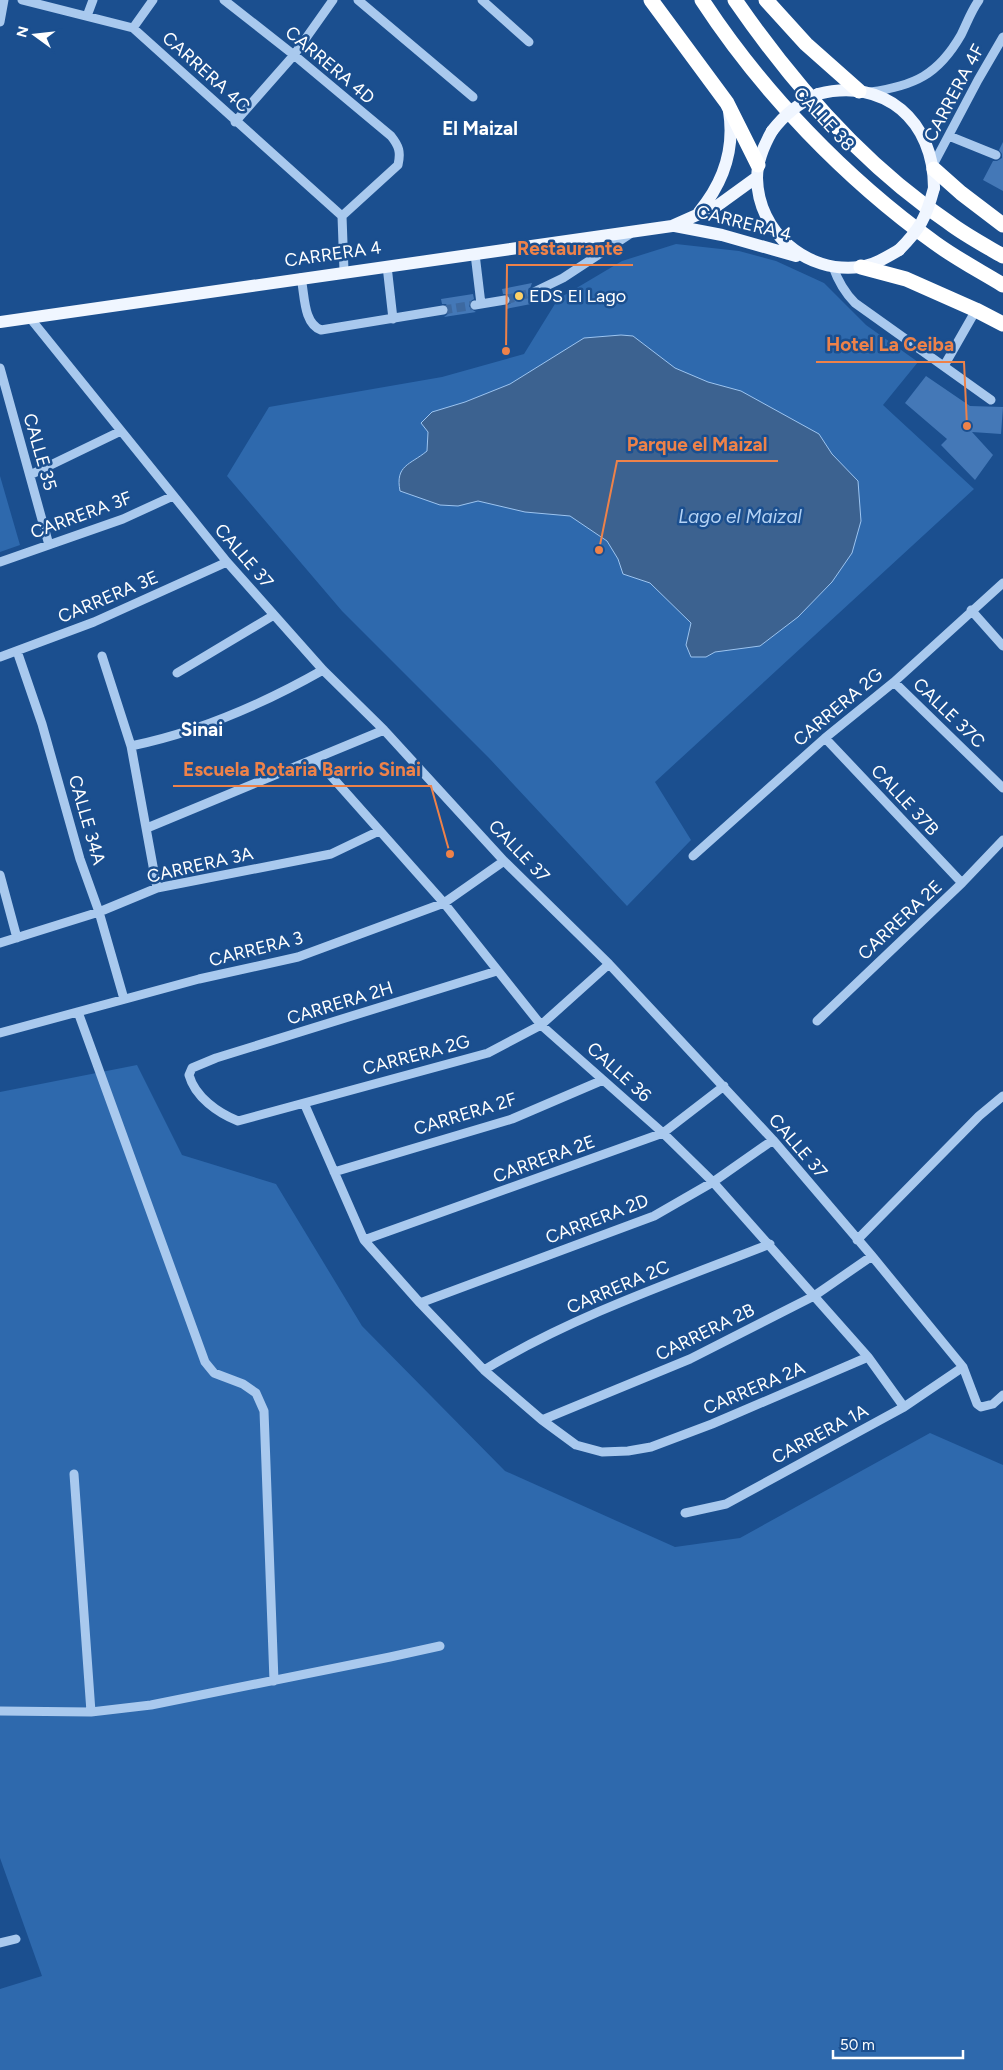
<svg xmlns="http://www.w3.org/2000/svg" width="1003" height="2070" viewBox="0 0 1003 2070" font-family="Figtree,sans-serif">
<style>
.green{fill:#2e69ad}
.water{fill:#3c6290;stroke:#9cc4f0}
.building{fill:#4478b7}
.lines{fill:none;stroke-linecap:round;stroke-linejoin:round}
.minor-tunnel{stroke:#3d69a0;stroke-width:9;stroke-dasharray:9 4.5;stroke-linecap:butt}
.minor{stroke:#a9c9ee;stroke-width:9}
.major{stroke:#f0f6ff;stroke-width:12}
.highway{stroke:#fff;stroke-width:15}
.major-bridge{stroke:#f0f6ff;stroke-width:12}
.poi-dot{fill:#ffd166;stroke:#1b4f8f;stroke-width:2}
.labels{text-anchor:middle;stroke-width:5;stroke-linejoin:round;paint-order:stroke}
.street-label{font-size:18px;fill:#fff;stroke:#1b4f8f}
.poi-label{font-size:18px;fill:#fff;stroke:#1b4f8f;text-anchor:start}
.neighbourhood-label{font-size:19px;font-weight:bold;fill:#fff;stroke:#1b4f8f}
.water-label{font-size:19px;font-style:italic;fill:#b5d3f5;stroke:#1b4f8f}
.leader{fill:none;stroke:#ee8249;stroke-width:2}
.callout-dot{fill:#ee8249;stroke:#1b4f8f;stroke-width:2}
.callout-label{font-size:19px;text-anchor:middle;font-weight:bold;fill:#ee8249;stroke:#1b4f8f;stroke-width:5;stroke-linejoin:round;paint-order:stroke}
</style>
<rect width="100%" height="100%" fill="#1b4f8f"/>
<path class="green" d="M676 244 739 251 776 261 824 283 866 325 918 362 883 405 974 489 655 782 691 840 627 906 489 758 342 611 227 476 269 407 442 377 524 354 558 299 622 261Z
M0 476 20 545 0 552Z
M137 1065 182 1155 276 1184 362 1326 505 1471 675 1547 740 1538 930 1433 1003 1465V2070H0V1989L42 1976 0 1858V1092Z"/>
<path class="water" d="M621 335 633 336 675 368 708 382 741 391 819 434 832 454 858 481 861 521 852 553 832 582 798 617 760 646 715 652 706 657H691L686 645 691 623 650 583 623 574 618 559 607 541 570 516 525 512 478 501 458 506 440 505 400 491C395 465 410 465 427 451L428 432 421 423 432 412 465 402 510 384 584 338Z"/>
<path class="building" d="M1003 142V191L983 180 993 161H997L1002 158V154L999 150Z
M532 283 528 294 535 298 536 303 506 309V306L511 303V298L508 294H503L502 289Z
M473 294 474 299 471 301 469 306 471 309 476 312 444 317 449 313V309L446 304H442L441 299Z
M926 376 970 406 1003 407 1001 434 972 432 993 455 975 480 941 445 947 439 905 403Z"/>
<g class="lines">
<path class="minor-tunnel" d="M505 300 534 292
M443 310 475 305"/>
<path class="minor" d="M22 0 133 28 342 216
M224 0 294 55 391 136C399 146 401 152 398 165L342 216 344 271
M358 0 473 97
M482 0 529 42
M87 16 93 0
M0 22 4 0
M133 28 153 0
M870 92C914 86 938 75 961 35 967 23 971 11 979 0
M235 122 294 55 333 0
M949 136 996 155
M933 165 978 80 1003 37
M475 254 481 304
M387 266 393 319
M833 267C838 281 844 292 855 303L991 400
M301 278C305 295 303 323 321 330L443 310
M534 292 563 278 630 234
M475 305 505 300
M30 318 227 562 323 670 384 730 504 861 609 964 773 1140 872 1256 963 1367 977 1404 981 1407 993 1404 1003 1395
M944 366 976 310
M0 368 49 545
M30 475 121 431
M0 562 123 519 173 496
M971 610 1003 646
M17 651 42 724 80 859 99 912 124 999
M102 656 131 746 157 888
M0 657 94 622 227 562
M177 673 274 615
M894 682 1003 788
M825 738 962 883
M131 746C200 732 263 704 323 670
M316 759 444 903 541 1025 663 1133 713 1182 868 1357 904 1407
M147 828 384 730
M693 856 825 738 894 682 1003 583
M0 875 17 938
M0 943 99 912 157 888 331 854 379 831
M497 971 216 1058 192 1068 189 1075C195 1097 218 1113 238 1121L488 1053 541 1025 609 964
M78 1012 205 1362 214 1373 243 1384 256 1393 264 1411 274 1681
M817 1021 962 883 1003 840
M0 1033 199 979 298 957 444 903 504 861
M304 1103 364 1240 420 1303 484 1370 542 1420 576 1445 602 1452 628 1451 651 1447 712 1424 868 1357
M334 1172 512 1119 603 1080
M364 1240 663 1133 724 1086
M857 1240 979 1116 1003 1096
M420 1303 654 1216 713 1182 773 1140
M484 1370C573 1316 673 1282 770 1244
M542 1420 690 1359 814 1296 872 1256
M74 1474 91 1712
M685 1513 726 1504 904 1407 963 1367
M0 1711 91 1712 151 1705 390 1657 440 1646
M0 1943 16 1939"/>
<path class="major" d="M818 94C885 77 934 121 934 188
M772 131C764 145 757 161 757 178 758 232 806 274 860 267 874 265 887 257 899 250
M699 212C724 182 735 149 729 111
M675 226 722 235 796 256
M0 322 672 226 717 206 757 177"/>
<path class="highway" d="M651 0 727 103 758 165
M702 0C762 92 846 179 935 243 957 259 980 271 1003 285
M735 0C793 84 863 165 948 222 965 235 984 245 1003 256
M766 0 806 44 859 91
M934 169 961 193 1003 225
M861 267 906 279 976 310 1003 324"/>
<path class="major-bridge" d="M772 131C785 114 798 104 818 94
M899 250C920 229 926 218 934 188"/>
</g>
<circle class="poi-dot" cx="519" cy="296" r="5"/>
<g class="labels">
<g class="street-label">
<text transform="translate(330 65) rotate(40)" y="6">CARRERA 4D</text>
<text transform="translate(206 72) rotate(42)" y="6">CARRERA 4C</text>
<text transform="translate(954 93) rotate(-62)" y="6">CARRERA 4F</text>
<text transform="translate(824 119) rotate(47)" y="6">CALLE 38</text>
<text transform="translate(744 223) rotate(14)" y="6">CARRERA 4</text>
<text transform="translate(333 254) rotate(-8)" y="6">CARRERA 4</text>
<text transform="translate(40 452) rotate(74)" y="6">CALLE 35</text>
<text transform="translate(81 515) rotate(-20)" y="6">CARRERA 3F</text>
<text transform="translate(244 556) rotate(49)" y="6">CALLE 37</text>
<text transform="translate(108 597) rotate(-23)" y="6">CARRERA 3E</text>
<text transform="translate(838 707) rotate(-40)" y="6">CARRERA 2G</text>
<text transform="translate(949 713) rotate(44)" y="6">CALLE 37C</text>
<text transform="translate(905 800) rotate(47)" y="6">CALLE 37B</text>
<text transform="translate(87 820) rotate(74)" y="6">CALLE 34A</text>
<text transform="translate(519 851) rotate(46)" y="6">CALLE 37</text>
<text transform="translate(200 865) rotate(-13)" y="6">CARRERA 3A</text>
<text transform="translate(900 920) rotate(-43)" y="6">CARRERA 2E</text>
<text transform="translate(256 949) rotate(-14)" y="6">CARRERA 3</text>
<text transform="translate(340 1003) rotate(-17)" y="6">CARRERA 2H</text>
<text transform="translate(416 1055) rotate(-15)" y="6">CARRERA 2G</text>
<text transform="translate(619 1072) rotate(42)" y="6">CALLE 36</text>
<text transform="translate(465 1114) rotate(-17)" y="6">CARRERA 2F</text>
<text transform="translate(798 1146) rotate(49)" y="6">CALLE 37</text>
<text transform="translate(544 1159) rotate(-20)" y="6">CARRERA 2E</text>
<text transform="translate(597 1219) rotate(-21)" y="6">CARRERA 2D</text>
<text transform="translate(618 1287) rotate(-23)" y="6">CARRERA 2C</text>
<text transform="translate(705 1332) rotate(-26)" y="6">CARRERA 2B</text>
<text transform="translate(754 1388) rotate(-23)" y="6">CARRERA 2A</text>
<text transform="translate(820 1434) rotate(-28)" y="6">CARRERA 1A</text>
</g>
<g class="poi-label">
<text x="529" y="302">EDS El Lago</text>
</g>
<g class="neighbourhood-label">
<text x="480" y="135">El Maizal</text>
<text x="202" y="736">Sinai</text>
</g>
<g class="water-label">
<text x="740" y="523">Lago el Maizal</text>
</g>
</g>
<path class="leader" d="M506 351L507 265H633M967 426L964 362H816M599 550L617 461H778M450 854L431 786H173"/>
<g class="callout-dot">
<circle cx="506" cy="351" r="5"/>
<circle cx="967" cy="426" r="5"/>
<circle cx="599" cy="550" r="5"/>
<circle cx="450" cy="854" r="5"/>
</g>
<g class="callout-label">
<text x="570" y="255">Restaurante</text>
<text x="890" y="351">Hotel La Ceiba</text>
<text x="697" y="451">Parque el Maizal</text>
<text x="302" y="776">Escuela Rotaria Barrio Sinai</text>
</g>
<g transform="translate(35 35) rotate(285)" stroke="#1b4f8f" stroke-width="4" paint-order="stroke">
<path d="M0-4L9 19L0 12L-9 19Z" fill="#ffffff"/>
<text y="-8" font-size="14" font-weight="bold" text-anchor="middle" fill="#ffffff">N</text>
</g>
<path d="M833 2050v8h130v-8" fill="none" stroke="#ffffff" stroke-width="2.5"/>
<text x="840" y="2050" font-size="15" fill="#ffffff" stroke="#1b4f8f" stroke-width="4" paint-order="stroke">50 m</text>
</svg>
